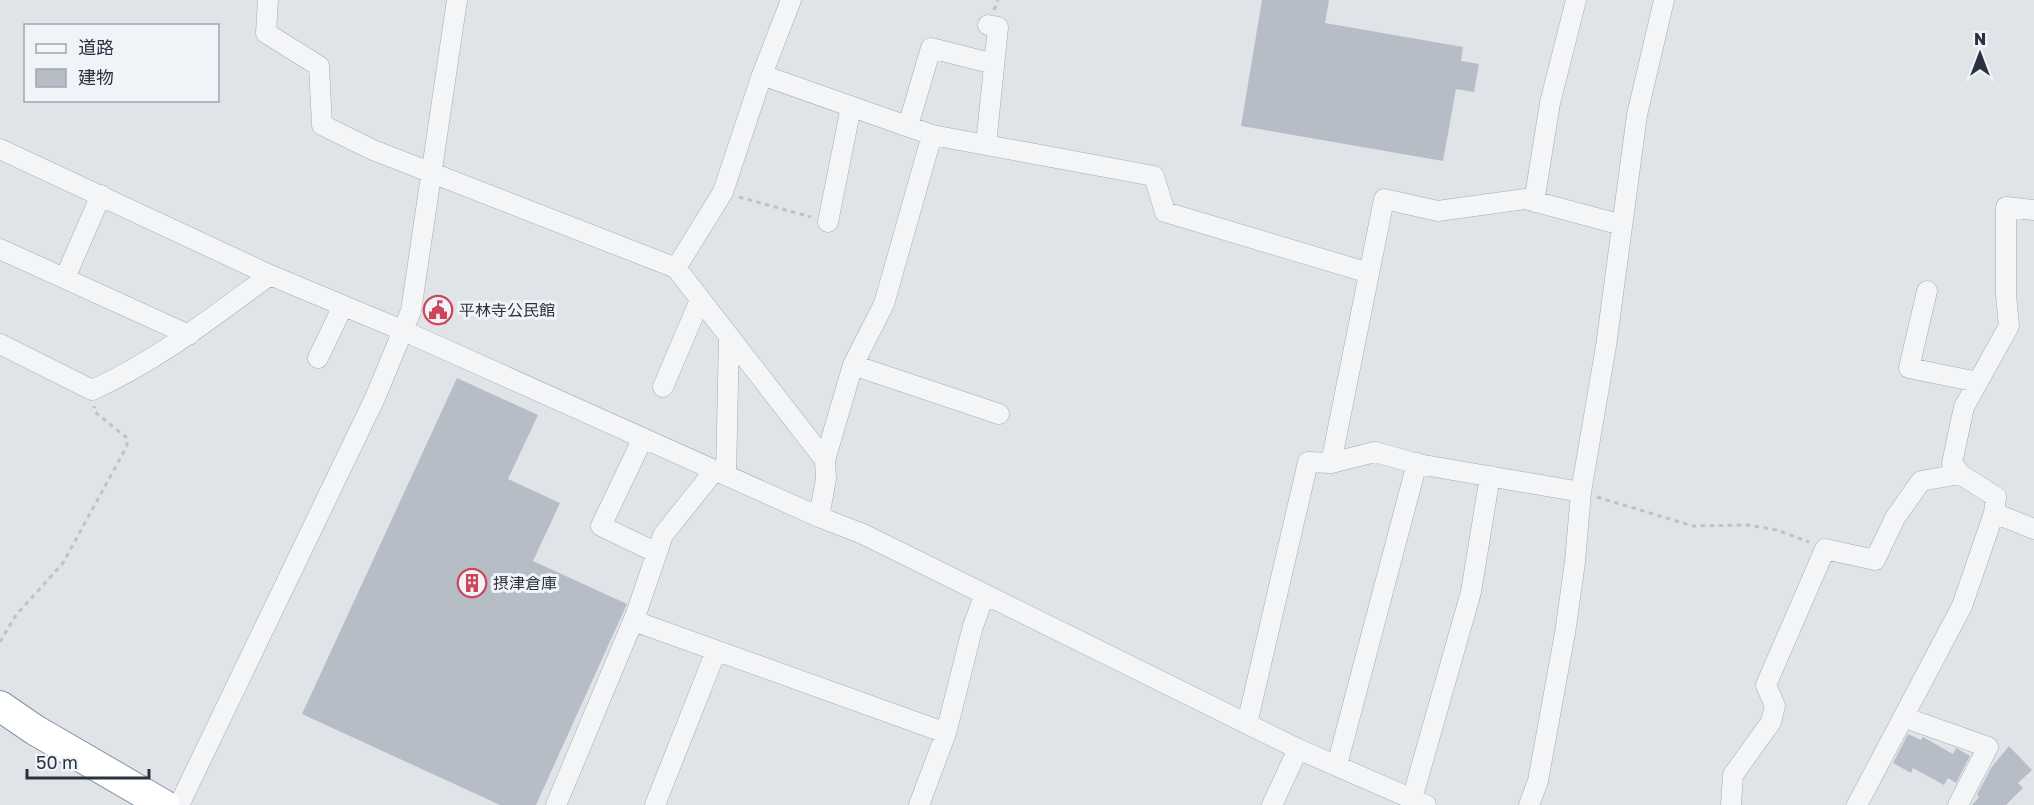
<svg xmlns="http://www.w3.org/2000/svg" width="2034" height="805" viewBox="0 0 2034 805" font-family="'Golos Text','Noto Sans JP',sans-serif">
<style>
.building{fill:#b7bdc6}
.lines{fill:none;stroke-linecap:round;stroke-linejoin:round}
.minor-casing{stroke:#a5abb3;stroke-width:21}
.highway-casing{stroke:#8891a0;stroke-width:32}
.path{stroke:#bec2c8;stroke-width:3;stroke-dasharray:4.5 4.5;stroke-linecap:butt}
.minor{stroke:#f3f5f7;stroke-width:20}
.highway{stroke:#fff;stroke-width:30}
.labels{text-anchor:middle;stroke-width:6;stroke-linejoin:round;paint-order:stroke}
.poi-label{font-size:16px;fill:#293241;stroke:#f0f3f7;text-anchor:start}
</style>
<rect width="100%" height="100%" fill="#e0e4e9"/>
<path class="building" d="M1262 0H1329L1325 23 1463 47 1461 61 1479 64 1474 92 1456 89 1443 161 1241 126Z
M431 297 454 307 446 325 424 315Z
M457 378 538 415 508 479 560 503 533 561 627 604 536 805H500L302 714Z
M1908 734 1921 740 1923 737 1953 754 1956 748 1970 756 1956 783 1948 778 1944 785 1913 768 1911 773 1893 763Z
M2009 746 2032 770 2018 783 2023 788 2006 805H1972L1979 797 1977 795 1991 768Z"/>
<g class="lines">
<g class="minor-casing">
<path id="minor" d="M268 0 266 33 319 66 322 125 373 150 676 268 825 460
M762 75 932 135 1154 176 1165 212 1369 273
M908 126 931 48 994 64
M986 145 998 27 988 25
M0 149 270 275 404 331 819 517 863 534 1298 749 1426 805
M1534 202 1550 103 1576 0
M828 222 851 107
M0 249 189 335
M676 268 723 192 762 75 791 0
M65 278 101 195
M1927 291 1909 368 1978 382
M0 344 92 390C157 361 214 316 270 275
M318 358 343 306
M853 365 999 414
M663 387 700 300
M643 438 601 526 657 553
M1331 463 1384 199 1438 211 1525 199 1622 225
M726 475 729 336
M1994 513 2034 529
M819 517 826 479 825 460 853 365 884 304 932 135
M634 621 946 733
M1903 717 1988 747 1958 805
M1247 724 1308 462 1331 463 1375 452 1418 464 1581 492
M1337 765 1417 463
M1412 799 1471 592 1490 476
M179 805 375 398 411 311 457 0
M556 805 636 614 663 535 715 470
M655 805 716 651
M919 805 946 733 973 626 985 594
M1272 805 1298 749
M1529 805 1538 781 1565 633 1575 562 1581 492 1606 346 1637 115 1664 0
M1731 805 1733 775 1771 722 1775 706 1766 685 1825 549 1875 560 1895 518 1921 481 1960 474
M1857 805 1962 606 1994 513 1996 497 1960 474 1952 463 1964 407 2009 326 2006 295V207L2034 210"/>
</g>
<g class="highway-casing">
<path id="highway" d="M0 706 35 730 164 805"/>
</g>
<path class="path" d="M994 10 998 0
M739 197 811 217
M1597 497 1693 526 1747 525 1777 530 1809 542
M0 642 16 615 63 563 127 446V438L95 412 94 406"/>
<use href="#minor" class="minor"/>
<use href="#highway" class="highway"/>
</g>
<defs>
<g id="civic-ring" transform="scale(1.5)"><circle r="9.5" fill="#f0f3f7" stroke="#ce455a" stroke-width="1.5"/><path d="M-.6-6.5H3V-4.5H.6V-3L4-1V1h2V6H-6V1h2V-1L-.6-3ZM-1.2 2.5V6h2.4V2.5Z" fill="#ce455a"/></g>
<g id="building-ring" transform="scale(1.5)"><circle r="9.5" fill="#f0f3f7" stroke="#ce455a" stroke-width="1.5"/><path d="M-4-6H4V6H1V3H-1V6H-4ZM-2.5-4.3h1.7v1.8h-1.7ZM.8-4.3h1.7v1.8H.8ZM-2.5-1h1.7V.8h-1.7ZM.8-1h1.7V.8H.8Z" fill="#ce455a"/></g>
</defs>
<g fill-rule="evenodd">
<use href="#civic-ring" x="438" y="310"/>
<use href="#building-ring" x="472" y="583"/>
</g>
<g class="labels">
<g class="poi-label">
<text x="459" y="316">平林寺公民館</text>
<text x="493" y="589">摂津倉庫</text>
</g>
</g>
<rect x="24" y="24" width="195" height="78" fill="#f0f3f7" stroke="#a0a6ae" stroke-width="1.5"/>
<rect x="36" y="44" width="30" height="9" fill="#f3f5f7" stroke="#a0a6ae" stroke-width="1.5"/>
<text x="78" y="54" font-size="18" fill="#293241">道路</text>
<rect x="36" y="69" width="30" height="18" fill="#b7bdc6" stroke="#a0a6ae" stroke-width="1.5"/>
<text x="78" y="84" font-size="18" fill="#293241">建物</text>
<g transform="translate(1980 54)" stroke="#f0f3f7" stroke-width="4.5" paint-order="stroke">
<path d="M0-4.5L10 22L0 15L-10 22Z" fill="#293241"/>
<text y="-9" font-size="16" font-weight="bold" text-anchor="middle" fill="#293241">N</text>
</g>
<path d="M27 769v9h122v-9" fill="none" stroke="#293241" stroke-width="3"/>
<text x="36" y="769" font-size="18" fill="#293241" stroke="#f0f3f7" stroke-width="4.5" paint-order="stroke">50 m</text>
</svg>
